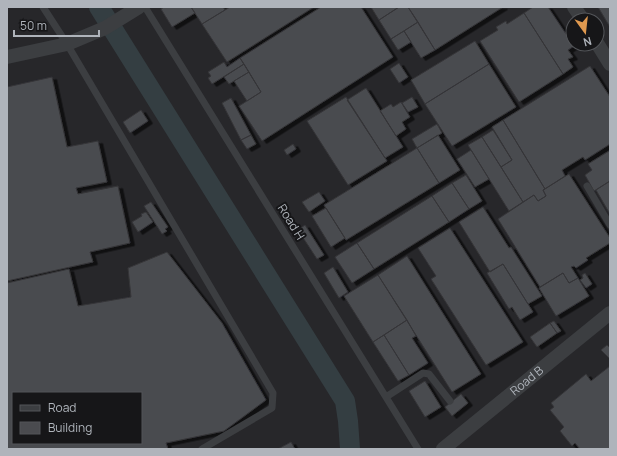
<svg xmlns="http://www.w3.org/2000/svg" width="617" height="456" viewBox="0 0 617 456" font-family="Manrope,sans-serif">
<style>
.built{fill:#27272a;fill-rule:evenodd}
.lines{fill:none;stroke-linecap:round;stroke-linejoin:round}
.river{stroke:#343e42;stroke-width:20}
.building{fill:#4a4b4f;stroke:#353538;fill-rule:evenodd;filter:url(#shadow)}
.lane{stroke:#3c3e41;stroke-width:7}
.street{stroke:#3c3e41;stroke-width:14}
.labels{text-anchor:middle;stroke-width:4;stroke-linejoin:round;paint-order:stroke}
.street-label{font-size:12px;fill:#afb4bb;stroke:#161618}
</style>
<defs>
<filter id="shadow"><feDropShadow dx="4.5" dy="2.5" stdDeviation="0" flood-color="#0009"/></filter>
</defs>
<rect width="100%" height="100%" fill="#1b1b1d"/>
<path class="built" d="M7 7H610V449H7ZM573 20H597V44H573ZM13 393H141V443H13Z"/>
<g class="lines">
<path class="river" d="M99 7 345 401 348 421 350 449"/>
</g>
<path class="building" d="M164 7H191L195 13 172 27 161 9Z
M191 7H223L225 10 202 24Z
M230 7H314L227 62 202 24Z
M321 7H361L393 57 262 141 239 106 261 92 240 58Z
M371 7H399L379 20Z
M399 7H408L418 22 391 39 379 20Z
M408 7H503L435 50Z
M533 7H548L574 46 568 50 573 57 568 59 573 67 563 74 524 13Z
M598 7H610V27Z
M524 13 563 74 519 102 480 41 498 30 496 27 506 21 507 24Z
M418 22 435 50 421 58 404 31Z
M404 31 411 42 398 50 391 39Z
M475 41 489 64 425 104 411 80Z
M240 58 244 64 212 84 208 78 211 76 208 72 224 62 227 67Z
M399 63 408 77 399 83 390 69Z
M244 64 249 72 229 84 224 77Z
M489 64 516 107 452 146 425 104Z
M590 66 610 97V144L585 160 583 157 562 170 565 176 545 189 503 120Z
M249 72 261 92 247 101 234 81Z
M52 77 67 147 98 141 107 182 76 188 78 194 118 186 130 243 90 252 93 262 7 281V87Z
M366 88 403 147 385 158 347 100Z
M346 97 387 161 348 185 307 121Z
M412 97 418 107 408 112 402 103Z
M231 98 251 135 241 140 222 103Z
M401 102 410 117 402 122 406 129 396 136 380 111 391 104 393 107Z
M141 110 148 121 130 133 123 122Z
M503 120 545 189 543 190 546 196 538 201 534 195 523 202 501 167 512 160 492 127Z
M437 124 442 133 417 148 412 139Z
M493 130 512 160 501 167 482 137Z
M251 135 256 144 247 149 241 140Z
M438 135 460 170 439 183 417 148Z
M482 137 523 202 509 211 468 145Z
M293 144 296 149 287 155 284 150Z
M417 148 439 183 346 240 324 205Z
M471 150 489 179 475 187 457 159Z
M609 151 610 153V181L594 191 585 175 592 170 588 164Z
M569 174 610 238V243L586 258 588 260 576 268 574 266 571 267 578 278 569 283 563 273 540 287 498 219 534 195 538 201 546 196 543 190Z
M466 175 482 201 469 209 452 183Z
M610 181V214L596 190Z
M452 183 469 209 449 222 432 196Z
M319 192 325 201 309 212 302 202Z
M432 196 449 222 374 269 357 243Z
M151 202 168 227 165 229 167 231 162 234 144 206Z
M483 207 509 248 511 247 542 296 528 304 503 264 490 272 459 222Z
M326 208 345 238 331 247 312 216Z
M146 212 153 222 138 232 132 222 142 216 141 214Z
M305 225 324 255 317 259 298 230Z
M450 228 523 342 486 365 431 279 436 276 418 248Z
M357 243 374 269 352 283 335 257Z
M167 252 222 323 266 400 224 431 166 443 168 449H7V283L69 269 78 306 131 297 128 268ZM13 393H141V443H13Z
M407 256 481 374 452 392 378 275Z
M503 264 533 312 520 320 512 307 509 309 487 273Z
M333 267 348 292 339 298 324 273Z
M563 273 569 283 578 278 589 296 556 316 539 288Z
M585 273 592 284 586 288 580 280 583 278 582 275Z
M378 275 407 320 373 342 344 296Z
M407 320 416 336 412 338 428 363 409 375 384 335Z
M554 321 561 331 557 333 550 323Z
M550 323 557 333 537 347 530 337Z
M384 335 409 375 398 381 373 342Z
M607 345 610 348V359L601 350Z
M610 366V449H580L575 443 572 446 560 431 564 427 550 410 554 407 551 403 586 374 591 381Z
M425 381 441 407 425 417 409 391Z
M461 394 468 403 452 416 445 407Z
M291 442 295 449H278Z"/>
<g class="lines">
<path class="lane" d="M43 7 67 44 273 393 272 408 202 449
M145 7 418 449
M587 186 610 225
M386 397 423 373 429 374 450 401"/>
<g class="street">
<path d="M574 7 583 20"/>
<path d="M597 43 610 64"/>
<path d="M7 57 67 44 105 28 139 7"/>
<path id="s1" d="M443 449 610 313"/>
</g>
</g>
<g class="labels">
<g class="street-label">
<text transform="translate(291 222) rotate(58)" y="4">Road H</text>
<text dy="4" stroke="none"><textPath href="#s1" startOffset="108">Road B</textPath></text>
</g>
</g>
<rect width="617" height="456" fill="none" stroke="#afb4bb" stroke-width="16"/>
<rect x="12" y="392" width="130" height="52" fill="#161618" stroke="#535559"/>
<rect x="20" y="405" width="20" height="6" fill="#3c3e41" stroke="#535559"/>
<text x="48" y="412" font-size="12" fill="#afb4bb">Road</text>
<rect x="20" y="422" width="20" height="12" fill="#4a4b4f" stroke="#535559"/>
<text x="48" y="432" font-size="12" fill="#afb4bb">Building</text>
<g transform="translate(585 32) rotate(165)"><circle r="19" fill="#161618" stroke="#535559"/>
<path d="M0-3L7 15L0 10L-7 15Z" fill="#e0994f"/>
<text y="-6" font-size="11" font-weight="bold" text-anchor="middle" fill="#afb4bb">N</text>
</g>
<path d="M14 30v6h85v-6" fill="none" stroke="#afb4bb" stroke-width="2"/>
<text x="20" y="30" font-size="12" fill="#afb4bb" stroke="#161618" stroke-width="3" paint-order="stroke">50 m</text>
</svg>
